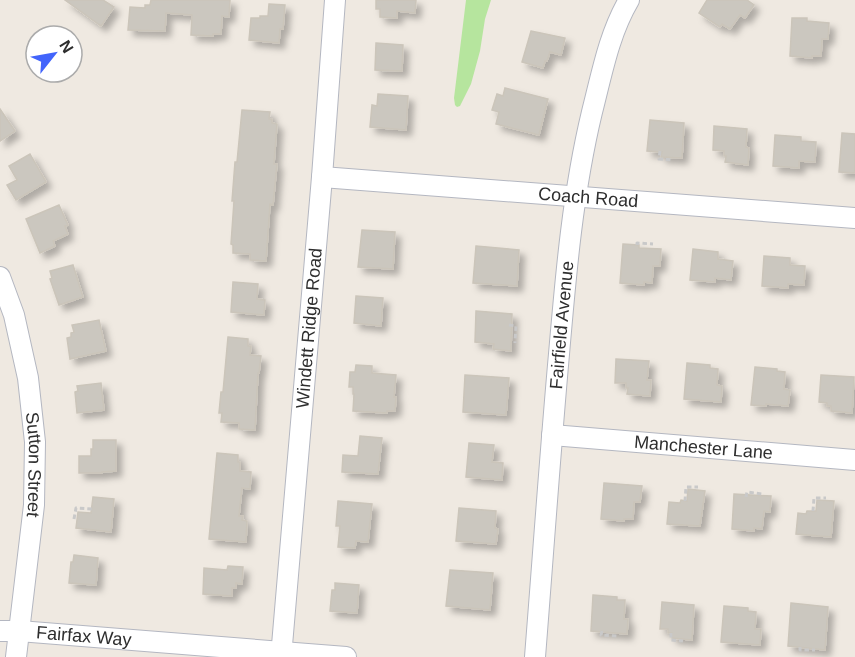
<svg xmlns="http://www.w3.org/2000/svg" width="855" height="657" viewBox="0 0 855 657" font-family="Arial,sans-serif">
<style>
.green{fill:#b6e59e}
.building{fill:#cbc7bf;stroke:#cbc5ba;stroke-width:1.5;filter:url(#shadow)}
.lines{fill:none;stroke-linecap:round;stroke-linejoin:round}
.minor-casing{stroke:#b4b7c1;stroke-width:22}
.path{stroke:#c9c9c9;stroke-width:3;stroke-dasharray:4.5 3;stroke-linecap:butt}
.minor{stroke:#fff;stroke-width:20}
.labels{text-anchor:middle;stroke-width:6;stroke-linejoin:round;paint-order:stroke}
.street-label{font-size:18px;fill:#2e2e2e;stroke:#fff}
</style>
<defs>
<filter id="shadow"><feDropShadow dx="5.5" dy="5.5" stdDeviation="3" flood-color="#0004"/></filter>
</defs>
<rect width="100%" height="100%" fill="#efe9e1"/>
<path class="green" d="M466 0H491L485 19 480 51 471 84 460 106 457 107 455 105 454 98Z"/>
<path class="building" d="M65 0H103L114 7 101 26Z
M151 0H230L229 17 222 16 221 34H213V36L191 35 192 15 166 13 165 31 128 30 130 7 145 8V5H150Z
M376 0H416L415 13 397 11V18L380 17V9H376Z
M707 0H747L754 5 745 18 740 15 730 29 722 24 720 27 699 13Z
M269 4 285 5 283 29H280L279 43 249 40 251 18H260V16H268Z
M792 18H807V21L829 23 828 39H822L821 56H812V58L790 56Z
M531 31 565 38 561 55 550 52 547 61H545L543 68 522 62Z
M376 43 403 45 402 71 375 70Z
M505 88 548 99 539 135 496 124 499 112 492 110 497 94 503 96Z
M378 94 408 96 406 130 370 127 372 105 377 106Z
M0 109 15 131 0 141Z
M242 110 270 112 269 119H272V123L277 124 274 164H277L273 205 270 204 266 261 250 260V254L233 253V245L231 244 234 201H232L235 162H237Z
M650 120 684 123 682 158 661 157 662 152 647 151Z
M714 126 747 129 746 147 749 148 748 165 725 162 726 156H724V151L713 150Z
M842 133 855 134V170L854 173 839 172Z
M775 135 801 137V141L816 142 815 162 799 161V168L773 166Z
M30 154 46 182 16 200 7 185 17 180 9 166Z
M59 205 68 225 65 226 68 234 53 241 55 246 40 253 26 219Z
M362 230 395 232 393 269 358 267Z
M623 244 639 245V248L661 249 660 266H653L652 283 644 282V285L620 283Z
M476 246 519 250 517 286 473 283Z
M693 249 718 252V259L733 261 731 280 715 278V282L690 280Z
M764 256 790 258V265L805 266 804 285 788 284V288L762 286Z
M73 265 83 297 59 305 50 279 52 278 50 271Z
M233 282 258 284 257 299 265 300 264 315 231 312Z
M356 296 383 298 381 326 354 323Z
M476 311 512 314 511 351 493 349 494 344 475 342Z
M99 320 106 351 70 359 67 338 71 337V333L74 332 72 325Z
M228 337 248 339V346H251L250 355 261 356 259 373H258L255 430 239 429V423L221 422 222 413H219L221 392H223Z
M616 359 649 361 647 380H651L650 396 627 394 628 388H626V383H615Z
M687 363 710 365V368L718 369 717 385 722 386 721 402 684 399Z
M356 365 372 366V373L396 375 394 397H396L395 411H387V413L353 411 354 394H353V387H349L350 372H355Z
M755 367 777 369V371L785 372 784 389 790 390 788 406 766 404V406L751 405Z
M465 375 509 378 506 415 463 412Z
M821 375 854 377 852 413 831 411V406H827V403L819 402Z
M101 383 104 410 77 413 75 392 78 391 77 386Z
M360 436 382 438 378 474 342 472 343 455 358 456Z
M93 440H116V471L102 472V473H79V456H91V449H93Z
M469 443 494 445 492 462 503 463 502 480 466 477Z
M217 453 238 455V462H240V471L251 472 250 489 242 488 239 516H243L242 520 247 521 246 542 209 539Z
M604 483 642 486 640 502H634L633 519H624V521L601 519Z
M688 489 705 491 700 526 667 524 669 502 680 503 681 500 687 501Z
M734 494 771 496 770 512 764 511 762 529 754 528V531L732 529Z
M93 497 114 499 111 532 76 528 78 512 91 513Z
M817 500 834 501 831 537 796 534 798 513 806 514 807 511H816Z
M338 501 372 504 368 542 356 541 355 548 338 547 340 526H336Z
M459 508 496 511 495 528 498 529 496 544 456 541Z
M74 555 98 558 96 585 69 583 71 562H73Z
M228 566 243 567 242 584 236 583V588H232V596L203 594 204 568 227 570Z
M450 570 493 573 490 610 446 606Z
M335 583 359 585 357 613 330 611 332 590H335Z
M593 595 617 597V600H625L624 619H628L627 634 591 631Z
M662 602 694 605 692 640 672 638V633H668V629H660Z
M791 603 828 607 825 650 788 646Z
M724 606 748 608V611L756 612 755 629H761L760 645 721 642Z"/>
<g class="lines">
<g class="minor-casing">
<g id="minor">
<path id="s1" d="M322 177 855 218"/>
<path id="s2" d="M0 277 14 315 28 378 35 442 34 505 16 657"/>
<path id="s3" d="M552 435 855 460"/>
<path id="s4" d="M0 631H19L346 657"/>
<path id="s5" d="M281 657 322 177 335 0"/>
<path id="s6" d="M535 657C543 556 550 455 559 354 566 272 573 191 592 112 602 73 609 34 629 0"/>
</g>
</g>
<path class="path" d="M660 151 659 159 673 160
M637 245V243L653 244
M509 325 516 326 515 343
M746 497 747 492 762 494
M685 501 686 487H698
M813 511 814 498H826
M74 519 76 508 92 509
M602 631 601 635 617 636
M671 633V640L683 641
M800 647V650H815"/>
<use href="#minor" class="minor"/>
</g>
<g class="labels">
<g class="street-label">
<text dy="6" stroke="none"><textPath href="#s1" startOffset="267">Coach Road</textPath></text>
<text dy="6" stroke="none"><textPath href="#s6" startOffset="333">Fairfield Avenue</textPath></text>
<text dy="6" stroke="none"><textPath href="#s5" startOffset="330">Windett Ridge Road</textPath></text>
<text dy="6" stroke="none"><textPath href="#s3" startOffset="152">Manchester Lane</textPath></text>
<text dy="6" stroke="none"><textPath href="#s2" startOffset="192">Sutton Street</textPath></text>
<text dy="6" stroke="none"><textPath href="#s4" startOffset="84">Fairfax Way</textPath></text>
</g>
</g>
<g transform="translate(54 54) rotate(59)"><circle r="28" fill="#ffffff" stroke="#ababab" stroke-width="1.5"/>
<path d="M0-4.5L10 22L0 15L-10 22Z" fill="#4264fb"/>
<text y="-9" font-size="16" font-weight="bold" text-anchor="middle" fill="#2e2e2e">N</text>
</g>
</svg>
